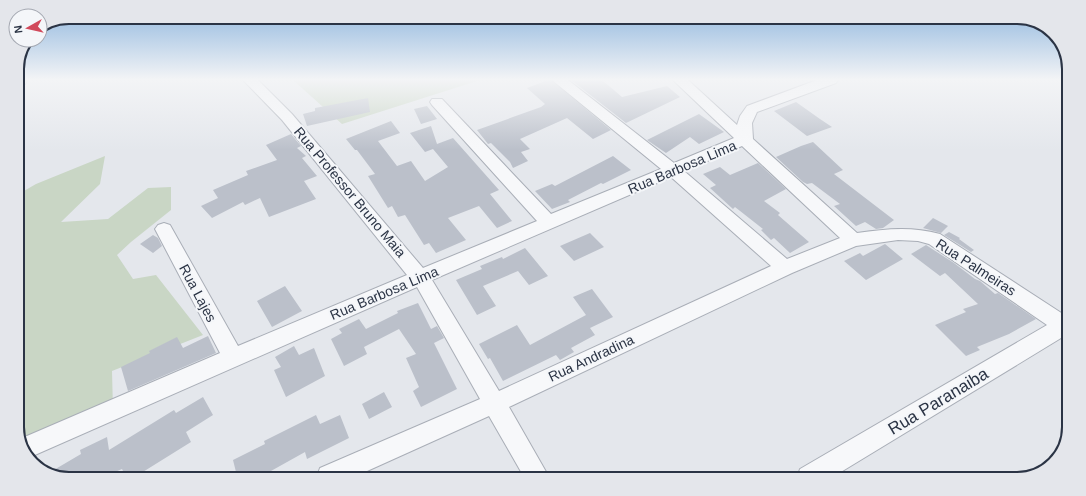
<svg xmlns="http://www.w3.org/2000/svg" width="1086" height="496" viewBox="0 0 1086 496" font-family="Helvetica,sans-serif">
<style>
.green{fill:#c9d6c5}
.building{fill:#bbc0ca}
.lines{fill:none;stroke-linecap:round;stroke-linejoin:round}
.street-casing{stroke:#a9aeb7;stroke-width:2}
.highway-casing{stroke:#8b94a3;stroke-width:2}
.street{fill:#f7f8fa;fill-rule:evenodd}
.highway{fill:#fff;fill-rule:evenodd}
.labels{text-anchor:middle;stroke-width:4;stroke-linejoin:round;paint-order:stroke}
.street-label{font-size:14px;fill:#2b3445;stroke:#f4f6f9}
.near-street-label{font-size:17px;fill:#2b3445;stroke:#f4f6f9}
.rim{fill:none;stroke:#2b3445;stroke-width:2}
</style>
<rect width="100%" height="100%" fill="#e4e7ec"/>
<path class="green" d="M293 80H477V81L342 124Z
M105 156 100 184 61 222 108 219 148 188 171 187V210L131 242 117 255 133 279 156 275 203 335 112 371 113 410 23 449 17 431V195L36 184Z"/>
<path class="building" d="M548 80H551L611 130 593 139 567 118 520 139 530 149 521 152 528 161 513 168 510 162 491 143 488 144 477 130 541 107 545 104 527 88Z
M571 80H602L622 97 667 86 680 97 626 123Z
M368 98 370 112 307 126 303 114 315 111V108Z
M796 102 820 119 832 127 807 136 774 111Z
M427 106 437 119 421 124 414 109Z
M699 114 724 132 699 144 690 137 666 153 647 140Z
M391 121 400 133 378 141 397 166 411 161 425 181 448 167 433 149 425 152 410 133 431 126 437 144 453 138 499 190 490 194 512 221 497 228 479 206 448 218 466 240 436 253 429 243 424 245 405 215 398 217 392 206 388 208 368 176 375 174 357 150H355L346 139Z
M291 134 301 146 297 148 306 156 302 158 317 176 304 181 316 199 269 217 260 198 245 205 243 202 212 218 201 206 218 198 213 190 248 175 246 171 277 160 266 145Z
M813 142 843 170 834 174 894 220 883 228 876 229 865 222 856 226 834 206 840 204 812 183 807 184 803 182 776 157 801 146Z
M613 156 631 170 603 184 601 183 568 200 570 202 552 209 535 191 552 184 555 186Z
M758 163 786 189 764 201 780 213 778 215 809 242 790 253 774 238 771 240 761 230 763 229 735 207 733 209 710 188 716 185 703 174 720 167 730 175Z
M933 218 948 226 941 233 923 228Z
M949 232 960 238 959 239 974 250 971 252 944 235Z
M590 233 604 247 574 261 560 246Z
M153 235 158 238 162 246 153 253 140 244Z
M885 244 903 259 866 280 844 261 860 253 863 256Z
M926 245 954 263 975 279 980 281 995 294 998 293 1036 319 1009 334 977 347 980 350 966 356 935 325 966 312 963 309 978 304 945 273 940 276 911 254Z
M525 248 548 276 529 285 518 271 483 286 496 306 477 315 456 280 482 269 480 266 502 257 503 259Z
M285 286 302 311 272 327 257 301Z
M592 289 613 317 590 328 595 335 571 348 574 352 560 360 556 355 503 381 490 358 488 359 479 344 517 325 530 345 586 315 573 297Z
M418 303 431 329 437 326 444 338 434 343 457 389 421 407 413 391 419 387 406 358 416 354 399 329 364 347 367 354 344 366 331 339 342 333 339 329 359 319 366 329 398 313 397 311Z
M208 336 216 353 128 391 121 367 150 353 149 351 177 337 183 348Z
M294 346 299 355 314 348 325 376 286 397 274 370 281 367 275 357Z
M384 392 392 407 369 419 362 404Z
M203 397 213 415 186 432 191 442 138 475H125L122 469 108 475H49L47 474 81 454 80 450 107 437 109 450 174 410 176 413Z
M316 415 320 424 340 415 349 438 307 459 305 452 262 476H237L233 460 265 444 264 441Z"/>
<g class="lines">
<g class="street-casing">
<path id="street" d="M243 80H258L292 114 423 268 537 221 432 105 430 102 432 99H442L551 214 661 169 552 80H568L674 163 734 138 673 80H688L737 125 740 116 747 106 817 80H838L836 83 757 112 752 123 753 139 857 233C886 229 911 226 940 234L1066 316V335L831 478H797L800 469 1047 325 929 244 918 241 898 240 856 246 792 273 509 407 549 477H524L489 416 356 476H317L320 468 480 399 417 287 28 458 26 456 20 439 220 353 155 229 158 225 164 223 170 225 238 346 407 275 282 120ZM742 146 840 238 787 259 684 171ZM671 177 771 266 499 391 432 280Z"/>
</g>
<g class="highway-casing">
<path id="highway" d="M17 80H27L25 84 17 86Z"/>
</g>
<use href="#street" class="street"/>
<use href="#highway" class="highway"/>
</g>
<linearGradient id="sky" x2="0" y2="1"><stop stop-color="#8bb4dd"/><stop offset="0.53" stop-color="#f3f4f6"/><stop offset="1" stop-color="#f3f4f6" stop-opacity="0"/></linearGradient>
<rect width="1086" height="150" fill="url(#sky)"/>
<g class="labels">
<g class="street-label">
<text transform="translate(682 167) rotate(-23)" y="5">Rua Barbosa Lima</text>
<text transform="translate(350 192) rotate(50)" y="5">Rua Professor Bruno Maia</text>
<text transform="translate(976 267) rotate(33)" y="5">Rua Palmeiras</text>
<text transform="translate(198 293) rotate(62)" y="5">Rua Lajes</text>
<text transform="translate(384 293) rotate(-23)" y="5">Rua Barbosa Lima</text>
<text transform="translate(591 358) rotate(-25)" y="5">Rua Andradina</text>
</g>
<g class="near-street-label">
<text transform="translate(938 401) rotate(-31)" y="6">Rua Paranaiba</text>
</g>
</g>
<path d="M0 0H1086V496H0ZM69 24H1017A45 45 0 0 1 1062 69V427A45 45 0 0 1 1017 472H69A45 45 0 0 1 24 427V69A45 45 0 0 1 69 24Z" fill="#e4e6eb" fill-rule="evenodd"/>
<path class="rim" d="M69 24H1017A45 45 0 0 1 1062 69V427A45 45 0 0 1 1017 472H69A45 45 0 0 1 24 427V69A45 45 0 0 1 69 24Z"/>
<g transform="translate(28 28) rotate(262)"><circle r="19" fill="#f4f6f9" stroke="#a4a8b1"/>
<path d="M0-3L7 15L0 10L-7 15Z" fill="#d1495b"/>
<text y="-6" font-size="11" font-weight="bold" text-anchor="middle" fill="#2b3445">N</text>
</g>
</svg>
